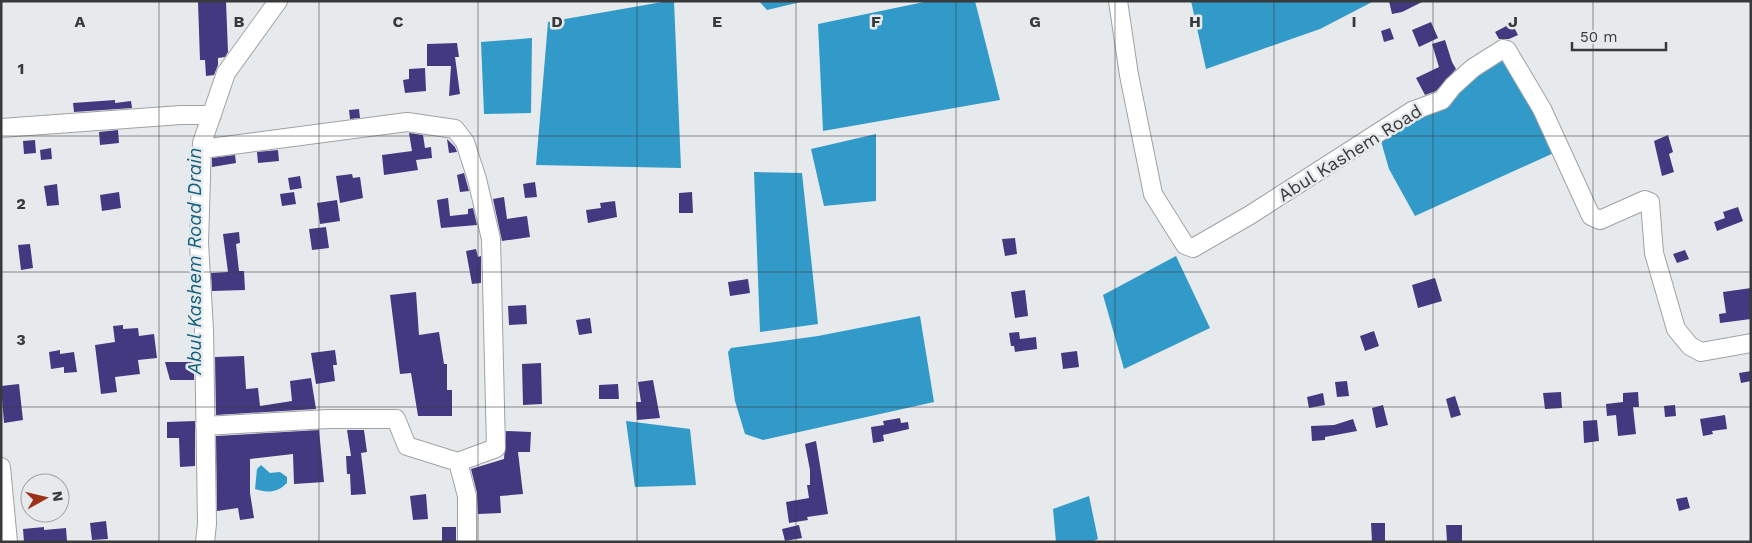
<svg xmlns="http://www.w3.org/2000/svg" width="1752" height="543" viewBox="0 0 1752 543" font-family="'Work Sans',sans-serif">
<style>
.water{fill:#329ac8}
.building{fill:#433980}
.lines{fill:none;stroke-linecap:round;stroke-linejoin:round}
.minor-casing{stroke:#9fa2a4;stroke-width:20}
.minor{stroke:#fff;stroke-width:18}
.grid{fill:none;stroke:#38393a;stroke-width:1;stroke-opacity:0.55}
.labels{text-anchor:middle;stroke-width:5;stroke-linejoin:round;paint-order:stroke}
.street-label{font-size:18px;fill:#38393a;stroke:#e7eaec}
.water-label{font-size:19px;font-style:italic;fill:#0e5e7d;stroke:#e7eaec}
.grid-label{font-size:16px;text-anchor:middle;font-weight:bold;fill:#38393a;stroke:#e7eaec;stroke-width:5;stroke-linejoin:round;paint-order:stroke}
</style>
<rect width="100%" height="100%" fill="#e7eaec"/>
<path class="water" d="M668 1H674L681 168 536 165 548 22Z
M759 1H805L767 10Z
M929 1H975L1000 100 823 131 818 24Z
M1191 1H1374L1320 29 1206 69Z
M532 38 531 113 484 114 481 42Z
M1504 56 1556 152 1415 216 1389 169 1380 138Z
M876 134V201L824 206 811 149Z
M754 172 802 173 818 324 760 332Z
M1176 256 1210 328 1124 369 1103 295Z
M920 316 934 402 763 440 745 434 735 401 728 352 731 348 818 336Z
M626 421 690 429 696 485 635 487Z
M261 465 270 473 280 472 287 477V483C277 493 267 493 255 489L257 469Z
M1089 496 1098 539 1091 542H1056L1053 509Z"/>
<path class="building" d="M226 1 228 52 225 57 218 58V65L214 75 206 76 205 60H200L198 2Z
M1389 1H1424L1402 12 1392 14Z
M1431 22 1438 38 1419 47 1412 30Z
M1512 23 1518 35 1509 39H1499L1495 32Z
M1390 28 1394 39 1384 42 1381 31Z
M1445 40 1452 62 1456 69 1436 91 1425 95 1416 78 1439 67 1432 44Z
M457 43 459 57H455L460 94 449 96 451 66H427V44Z
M425 68 426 91 405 93 403 80 409 79V69Z
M115 100V103L131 101 132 108 74 112 73 103Z
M359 109 360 118 350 119 349 110Z
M118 130 119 143 100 145 99 132Z
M409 133 423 135 425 148 431 147 432 158 416 160 418 170 384 175 382 155 412 151Z
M1668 135 1673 152 1669 154 1674 172 1662 176 1654 141Z
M447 139 455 147 457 152 449 153Z
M35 140 36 153 24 154 23 141Z
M51 148 52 159 41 160 40 150Z
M278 150 279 161 258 163 257 152Z
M235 155 236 163 212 167V158Z
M464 173 469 191 460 192 457 175Z
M352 174 353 178 360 177 363 198 340 203 336 176Z
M300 176 302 188 290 190 288 178Z
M535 182 537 197 525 198 523 184Z
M57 184 59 205 47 206 44 186Z
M119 192 121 208 102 211 100 195Z
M294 192 296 204 282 206 280 194Z
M692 192 693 213H679V193Z
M504 197 507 219 527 216 530 237 502 241 493 199Z
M448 198 450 216 468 214V209L473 208 477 225 441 228 437 200Z
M337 200 340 221 320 224 317 203Z
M615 201 617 217 588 223 586 210 601 208 600 203Z
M1738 207 1743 221 1717 231 1714 222 1725 218 1723 212Z
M326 227 329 248 312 250 309 229Z
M239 232 240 243 236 244 239 271H244L245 290 212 291 211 273 228 272 223 234Z
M1015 238 1017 254 1005 256 1002 239Z
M30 244 33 268 21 270 18 245Z
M476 249 478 257 481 256V283L472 284 466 251Z
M1685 250 1689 259 1677 263 1673 254Z
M1435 278 1442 301 1418 308 1412 285Z
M748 279 750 293 730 296 728 282Z
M1751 288V319L1720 323 1719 314 1726 313 1723 292Z
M1025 290 1028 316 1015 318 1011 292Z
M416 292 419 335 439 332 444 364H447V390H452V416H418L411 373 400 374 390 295Z
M526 305 527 324 509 325 508 306Z
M590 318 592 333 579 335 576 320Z
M123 325V329L138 328 139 336 154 334 157 358 138 360 140 374 115 377 117 392 101 394 95 345 115 342 113 326Z
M1374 331 1379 346 1365 351 1360 336Z
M1019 332 1020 339 1036 337 1037 349 1015 352 1014 346H1011L1009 333Z
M60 350V354L74 352 77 372 64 373V367L51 369 49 352Z
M335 350 337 365H333L335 381 316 384 311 353Z
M1077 351 1079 367 1063 369 1061 353Z
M244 356 246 389 258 388 260 406 292 401 290 381 311 378 316 409 216 415 215 357Z
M165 362H194V380H170Z
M541 363 542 404 523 405 522 364Z
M1751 371V381L1741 383 1739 373Z
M653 380 660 418 637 420 636 402H641L638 382Z
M1347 381 1349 396 1337 397 1335 382Z
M19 384 23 420 4 423 1 386Z
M618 384 619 399H599V385Z
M1561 392 1562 408 1545 409 1543 393Z
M1638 392 1639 407H1633L1636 434 1618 436 1616 415 1607 416 1606 404 1623 402V393Z
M1323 393 1325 405 1309 408 1307 397Z
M1455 396 1461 415 1451 418 1446 399Z
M1383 405 1388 425 1376 428 1372 408Z
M1675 405 1676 416 1665 417 1664 406Z
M1725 415 1727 429 1712 431 1713 434 1703 436 1700 419Z
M900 418 901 423 908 422 909 429 883 435 884 441 873 443 871 427 884 425 883 421Z
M1353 419 1357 431 1325 437V440L1312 441 1311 426 1334 425Z
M1597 420 1599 441 1584 443 1583 421Z
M195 421V466L180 467 179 438H167V422Z
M319 430 324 482 294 484 293 454 250 459V493L254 518 240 520 238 508 217 511 216 436Z
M347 430H364L367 452 361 453 366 494 351 495 350 474H347L346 456H351Z
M506 431 531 432 530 452H518L523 494 500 496 501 513 478 514 477 493 471 469 504 459Z
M816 441 828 514 807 517 808 520 789 523 786 502 809 498 807 485H810V470L805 444Z
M426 494 428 519 413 520 410 496Z
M1687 497 1690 508 1679 511 1676 499Z
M106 521 108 539 92 540 90 523Z
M1371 523H1385V542H1372Z
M799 525 802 538 785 541 782 529Z
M1446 525H1462V542H1447Z
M44 527V530L66 528 67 541 24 542 23 529Z
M442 527H456V542H442Z"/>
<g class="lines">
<g class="minor-casing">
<path id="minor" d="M1118 1 1129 75 1153 194 1185 245 1193 248 1250 215 1412 111 1442 100 1453 86 1473 68 1503 49 1507 50 1542 109 1591 216 1600 220 1645 200 1650 202 1654 253 1676 329 1690 346 1701 352 1751 343
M1 128 181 115H212
M202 149 407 122 455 129 465 142 477 179 491 239 496 448 458 462
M205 426 328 419H396L407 446 458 462 467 496V542
M1 467 8 542
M205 542 207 524 204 330 199 243 202 143 226 73 278 1"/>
</g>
<use href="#minor" class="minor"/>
</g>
<path class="grid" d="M159 1V542M319 1V542M478 1V542M637 1V542M796 1V542M956 1V542M1115 1V542M1274 1V542M1433 1V542M1593 1V542M1 136H1751M1 272H1751M1 407H1751"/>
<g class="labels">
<g class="street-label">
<text transform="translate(1350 153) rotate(-32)" y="6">Abul Kashem Road</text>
</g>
<g class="water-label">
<text transform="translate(194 261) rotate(-90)" y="7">Abul Kashem Road Drain</text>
</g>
</g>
<g class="grid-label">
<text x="80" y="27">A</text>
<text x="239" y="27">B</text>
<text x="398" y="27">C</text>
<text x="557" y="27">D</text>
<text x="717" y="27">E</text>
<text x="876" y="27">F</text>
<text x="1035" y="27">G</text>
<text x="1195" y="27">H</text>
<text x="1354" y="27">I</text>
<text x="1513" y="27">J</text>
<text x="21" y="74">1</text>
<text x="21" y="209">2</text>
<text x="21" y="345">3</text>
</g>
<rect width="1752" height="543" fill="none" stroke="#38393a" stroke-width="5"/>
<g transform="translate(45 498) rotate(82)"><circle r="24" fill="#e7eaec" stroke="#a1a3a5"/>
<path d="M0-4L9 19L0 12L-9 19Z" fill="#9a3118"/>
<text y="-8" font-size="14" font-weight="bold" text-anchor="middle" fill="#38393a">N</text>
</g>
<path d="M1572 42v8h94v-8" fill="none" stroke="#38393a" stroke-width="2.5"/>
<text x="1580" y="42" font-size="15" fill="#38393a" stroke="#e7eaec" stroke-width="4" paint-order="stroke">50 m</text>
</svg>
